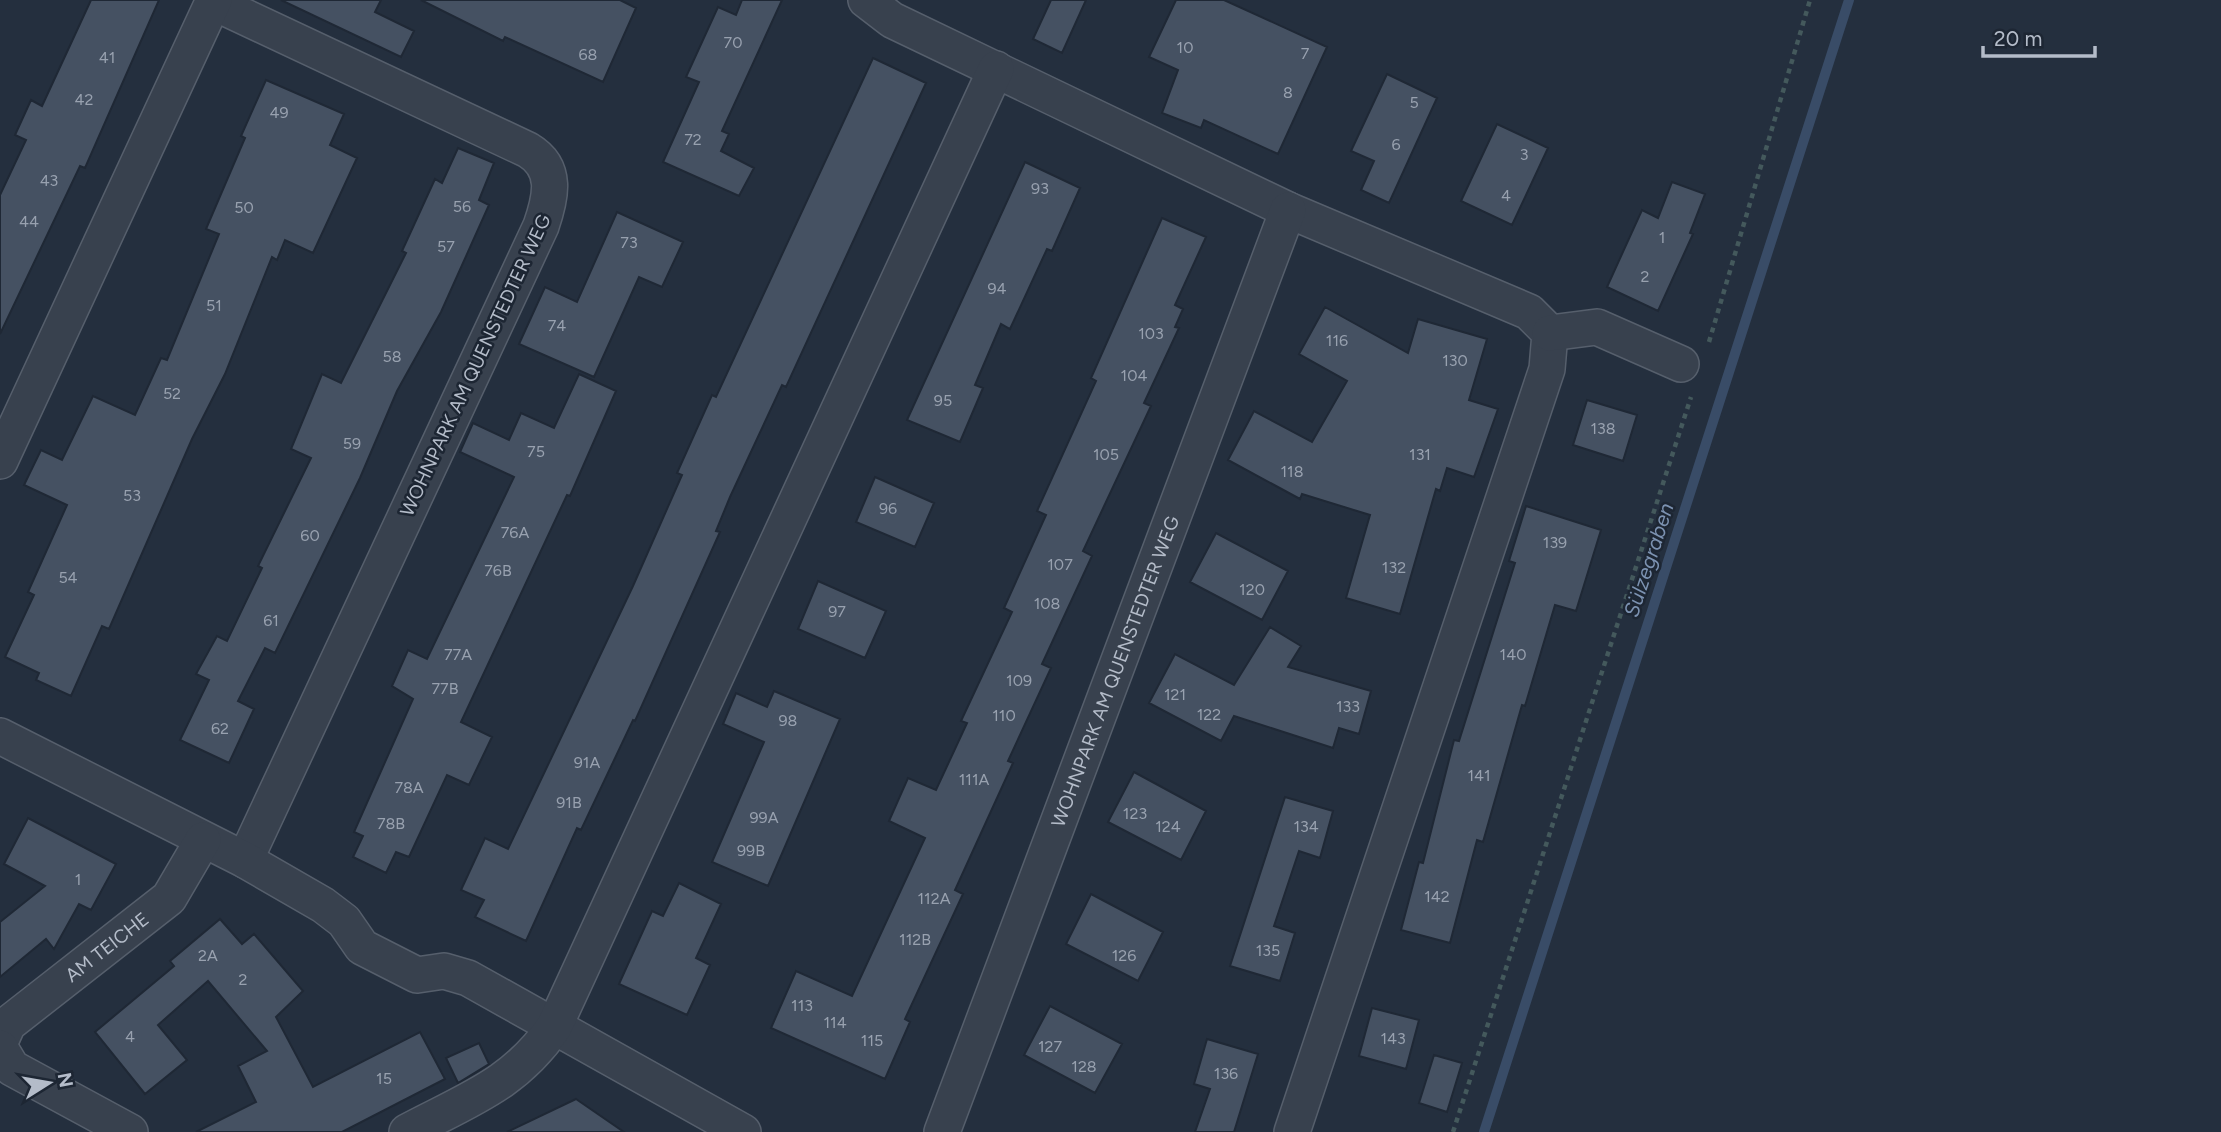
<svg xmlns="http://www.w3.org/2000/svg" width="2221" height="1132" viewBox="0 0 2221 1132" font-family="Figtree,sans-serif">
<style>
.lines{fill:none;stroke-linecap:round;stroke-linejoin:round}
.stream{stroke:#394c67;stroke-width:10}
.building{fill:#455162;stroke:#1f2835;stroke-width:2}
.minor-casing{stroke:#565f6c;stroke-width:38}
.path{stroke:#44595c;stroke-width:4.5;stroke-dasharray:5 5;stroke-linecap:butt}
.minor{stroke:#38414e;stroke-width:35}
.labels{text-anchor:middle;stroke-width:5;stroke-linejoin:round;paint-order:stroke}
.number-label{font-size:16px;fill:#98a1af}
.street-label{font-size:19px;fill:#b4bcc9;stroke:#1d2633}
.water-label{font-size:21px;font-style:italic;fill:#7c92b1;stroke:#1d2633}
</style>
<rect width="100%" height="100%" fill="#242f3e"/>
<g class="lines">
<path class="stream" d="M1484 1132 1849 0"/>
</g>
<path class="building" d="M91 0H159L85 168 80 166 0 334V195L26 140 15 135 31 100 42 106Z
M281 0H381L375 12 414 31 401 57Z
M421 0H620L636 8 603 82 505 37 503 41Z
M742 0H782L722 131 729 134 721 151 754 168 739 196 663 162 699 82 686 77 718 7 736 15Z
M1051 0H1086L1062 53 1033 39Z
M1176 0H1224L1327 47 1278 154 1204 120 1201 128 1162 113 1178 70 1149 57Z
M873 58 926 83 786 387 782 385 730 497 716 531 720 532 635 721 633 720 581 830 577 828 526 941 475 917 484 900 461 890 485 838 508 849 633 586 682 475 677 473 712 395 716 397Z
M1387 74 1437 98 1389 203 1361 190 1374 161 1351 151Z
M266 80 344 114 330 145 357 158 313 253 285 240 277 260 272 257 225 374 192 439 109 629 102 626 71 696 36 680 39 673 5 657 34 595 28 592 67 505 24 485 41 450 62 460 93 396 135 415 161 358 167 360 219 234 206 229 245 138 241 136Z
M1497 124 1548 148 1512 225 1461 201Z
M458 148 494 163 479 200 489 205 441 312 397 391 360 478 275 653 265 648 238 701 254 709 229 763 180 740 209 680 196 674 217 636 227 641 262 568 258 566 311 458 291 449 322 374 341 383 406 253 402 251 435 179 442 183Z
M1025 162 1080 188 1052 251 1047 249 1010 329 1001 324 975 385 983 388 960 442 907 420Z
M1672 182 1705 194 1690 233 1693 234 1658 311 1607 287 1642 210 1658 218Z
M617 212 683 242 662 287 639 277 594 377 519 344 545 287 577 302Z
M1162 218 1206 237 1175 305 1183 309 1175 327 1179 328 1144 403 1151 406 1083 551 1092 556 1042 664 1051 668 1008 761 1013 763 955 890 963 894 905 1019 910 1022 885 1079 771 1028 796 971 852 996 925 838 889 821 908 778 936 790 967 723 961 721 1012 612 1004 608 1046 515 1037 511 1096 381 1091 378Z
M1325 307 1408 353 1418 319 1487 339 1469 400 1498 409 1474 477 1447 468 1440 491 1436 489 1400 614 1346 598 1370 515 1302 494 1300 499 1228 460 1254 411 1312 442 1347 381 1299 354Z
M579 374 616 391 570 496 567 495 461 722 492 737 469 785 447 775 409 857 396 852 386 873 353 857 363 836 354 832 413 699 392 686 408 650 427 659 514 477 460 452 473 423 509 440 521 413 554 428Z
M1587 400 1637 415 1623 461 1573 445Z
M875 477 934 503 915 547 856 522Z
M1526 506 1601 530 1576 611 1555 605 1525 706 1522 705 1483 842 1477 840 1450 943 1401 930 1419 862 1423 863 1454 740 1459 741 1515 563 1509 561Z
M1216 533 1288 571 1262 620 1190 582Z
M818 581 886 611 865 658 798 629Z
M1270 627 1301 646 1288 667 1371 691 1359 734 1339 728 1333 748 1234 716 1221 741 1149 703 1175 654 1234 685Z
M774 691 840 719 768 886 712 862 764 742 723 724 736 693 767 707Z
M1134 772 1206 811 1181 860 1108 822Z
M1285 797 1333 811 1320 858 1299 851 1274 926 1295 933 1280 981 1230 966Z
M28 818 116 864 91 910 79 904 54 949 46 939 0 977V922L45 886 4 864Z
M679 883 721 904 696 958 710 965 687 1015 619 984 652 911 663 916Z
M1091 894 1163 932 1138 981 1066 944Z
M220 919 242 944 254 934 303 991 276 1017 313 1087 420 1032 445 1079 342 1132H196L256 1102 238 1066 267 1051 208 981 158 1025 187 1060 145 1094 95 1032 174 966 170 961Z
M1050 1006 1122 1044 1095 1093 1024 1055Z
M1372 1008 1419 1020 1406 1069 1359 1056Z
M1207 1039 1258 1054 1234 1132H1195L1210 1089 1194 1084Z
M479 1043 489 1064 458 1083 446 1058Z
M1434 1055 1462 1063 1447 1112 1419 1103Z
M576 1099 624 1132H507Z"/>
<g class="lines">
<g class="minor-casing">
<g id="minor">
<path d="M866 0 892 20 1288 210 1529 312 1550 333 1547 369 1292 1132"/>
<path d="M213 2 528 150C558 168 551 197 541 226L245 860"/>
<path d="M1550 333 1597 327 1681 364"/>
<path d="M0 461 214 0"/>
<path d="M0 736 245 860 323 905 344 921 362 947 417 975 444 971 468 978 743 1132"/>
<path id="s1" d="M0 1042 8 1024 169 898 203 840"/>
<path d="M0 1048 12 1068 130 1132"/>
<path d="M407 1132C467 1100 514 1085 554 1027L996 69"/>
<path id="s2" d="M942 1132 1288 210"/>
</g>
</g>
<path class="path" d="M1709 342 1810 0
M1453 1132 1691 397"/>
<use href="#minor" class="minor"/>
</g>
<g class="labels">
<g class="number-label">
<text x="733" y="48">70</text>
<text x="1185" y="53">10</text>
<text x="1305" y="59">7</text>
<text x="588" y="60">68</text>
<text x="107" y="63">41</text>
<text x="1288" y="98">8</text>
<text x="84" y="105">42</text>
<text x="1414" y="108">5</text>
<text x="279" y="118">49</text>
<text x="693" y="145">72</text>
<text x="1396" y="150">6</text>
<text x="1524" y="160">3</text>
<text x="49" y="186">43</text>
<text x="1040" y="194">93</text>
<text x="1506" y="201">4</text>
<text x="462" y="212">56</text>
<text x="244" y="213">50</text>
<text x="29" y="227">44</text>
<text x="1662" y="243">1</text>
<text x="629" y="248">73</text>
<text x="446" y="252">57</text>
<text x="1645" y="282">2</text>
<text x="997" y="294">94</text>
<text x="214" y="311">51</text>
<text x="557" y="331">74</text>
<text x="1151" y="339">103</text>
<text x="1337" y="346">116</text>
<text x="392" y="362">58</text>
<text x="1455" y="366">130</text>
<text x="1134" y="381">104</text>
<text x="172" y="399">52</text>
<text x="943" y="406">95</text>
<text x="1603" y="434">138</text>
<text x="352" y="449">59</text>
<text x="536" y="457">75</text>
<text x="1106" y="460">105</text>
<text x="1420" y="460">131</text>
<text x="1292" y="477">118</text>
<text x="132" y="501">53</text>
<text x="888" y="514">96</text>
<text x="515" y="538">76A</text>
<text x="310" y="541">60</text>
<text x="1555" y="548">139</text>
<text x="1060" y="570">107</text>
<text x="1394" y="573">132</text>
<text x="498" y="576">76B</text>
<text x="68" y="583">54</text>
<text x="1252" y="595">120</text>
<text x="1047" y="609">108</text>
<text x="837" y="617">97</text>
<text x="271" y="626">61</text>
<text x="458" y="660">77A</text>
<text x="1513" y="660">140</text>
<text x="1019" y="686">109</text>
<text x="445" y="694">77B</text>
<text x="1175" y="700">121</text>
<text x="1348" y="712">133</text>
<text x="1209" y="720">122</text>
<text x="1004" y="721">110</text>
<text x="788" y="726">98</text>
<text x="220" y="734">62</text>
<text x="587" y="768">91A</text>
<text x="1479" y="781">141</text>
<text x="974" y="785">111A</text>
<text x="409" y="793">78A</text>
<text x="569" y="808">91B</text>
<text x="1135" y="819">123</text>
<text x="764" y="823">99A</text>
<text x="391" y="829">78B</text>
<text x="1168" y="832">124</text>
<text x="1306" y="832">134</text>
<text x="751" y="856">99B</text>
<text x="78" y="885">1</text>
<text x="1437" y="902">142</text>
<text x="934" y="904">112A</text>
<text x="915" y="945">112B</text>
<text x="1268" y="956">135</text>
<text x="208" y="961">2A</text>
<text x="1124" y="961">126</text>
<text x="243" y="985">2</text>
<text x="802" y="1011">113</text>
<text x="835" y="1028">114</text>
<text x="130" y="1042">4</text>
<text x="1393" y="1044">143</text>
<text x="872" y="1046">115</text>
<text x="1050" y="1052">127</text>
<text x="1084" y="1072">128</text>
<text x="1226" y="1079">136</text>
<text x="384" y="1084">15</text>
</g>
<g class="street-label">
<text transform="translate(475 365) rotate(-65)" y="7">WOHNPARK AM QUENSTEDTER WEG</text>
<text dy="7" stroke="none"><textPath href="#s2" startOffset="492">WOHNPARK AM QUENSTEDTER WEG</textPath></text>
<text dy="7" stroke="none"><textPath href="#s1" startOffset="145">AM TEICHE</textPath></text>
</g>
<g class="water-label">
<text transform="translate(1649 560) rotate(-72)" y="7">Sülzegraben</text>
</g>
</g>
<g transform="translate(49 1083) rotate(79)" stroke="#1d2633" stroke-width="5" paint-order="stroke">
<path d="M0-5L12 26L0 18L-12 26Z" fill="#b4bcc9"/>
<text y="-10" font-size="19" font-weight="bold" text-anchor="middle" fill="#b4bcc9">N</text>
</g>
<path d="M1983 46v10h112v-10" fill="none" stroke="#b4bcc9" stroke-width="3.5"/>
<text x="1994" y="46" font-size="21" fill="#b4bcc9" stroke="#1d2633" stroke-width="5" paint-order="stroke">20 m</text>
</svg>
